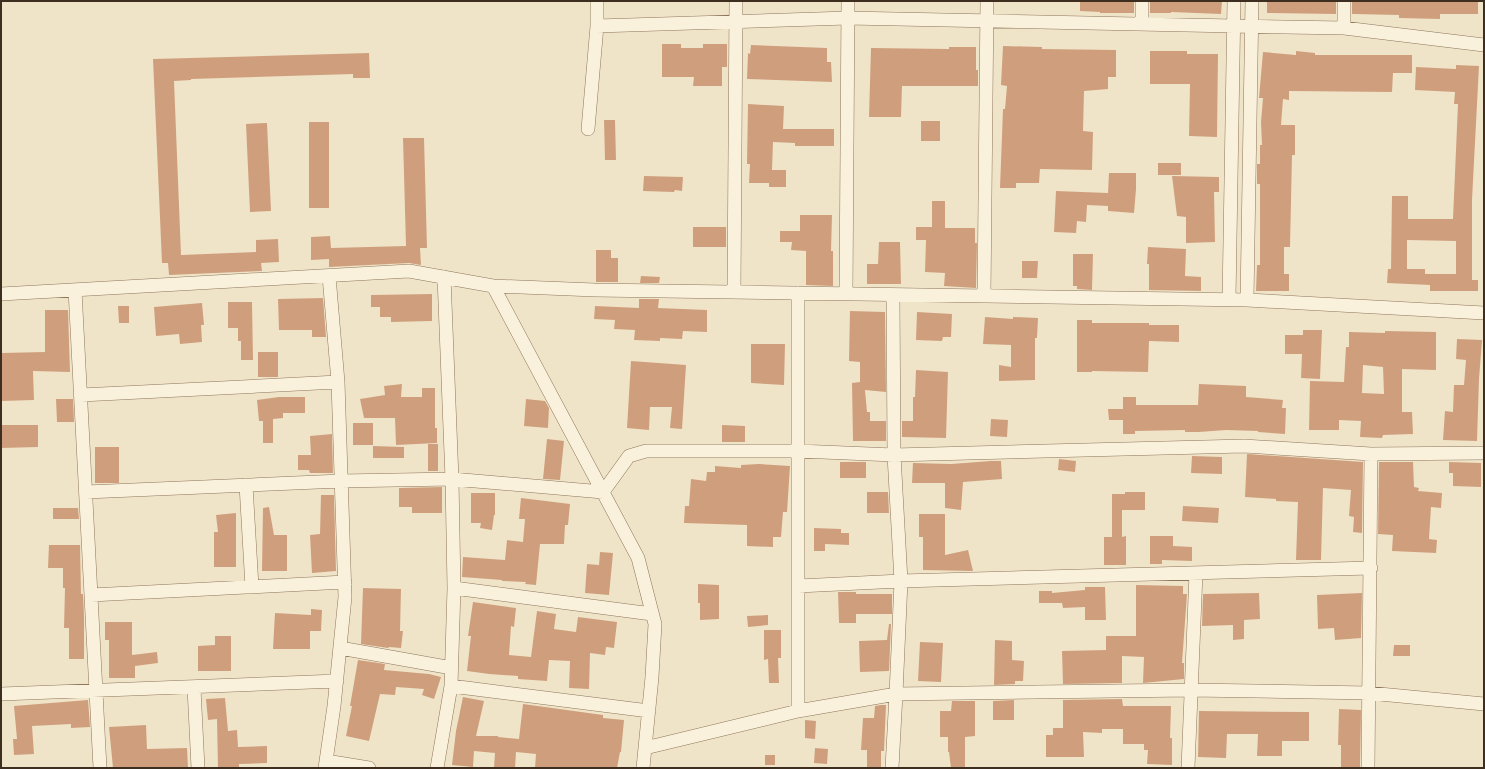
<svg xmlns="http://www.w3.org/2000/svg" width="1485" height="769" viewBox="0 0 1485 769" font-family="'Noto Serif',serif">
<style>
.building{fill:#cf9f7d;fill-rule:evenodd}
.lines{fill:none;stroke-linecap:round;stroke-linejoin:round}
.street-casing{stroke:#8d765c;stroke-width:14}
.street{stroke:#faf1dc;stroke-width:13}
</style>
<rect width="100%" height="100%" fill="#f0e4c8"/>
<path class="building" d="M1080 1H1134V13H1100V12L1080 11Z
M1150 1H1222L1221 14 1171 12V13H1150Z
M1267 1H1336V14L1267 13Z
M1352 1H1478V14H1440V19L1399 18V15L1354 14H1352Z
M662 44H681V48H703V44H727V67H722V86H693L694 77H662Z
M751 45 827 48V62H831L832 82 747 79 748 53 750 54Z
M1003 46 1042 47V49L1116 50V77H1108V89L1084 91 1083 131 1093 132 1092 170 1040 169 1039 183H1016V188H1000L1003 109H1005L1007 86 1001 85Z
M949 47H976V70H978V86H902L901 117H869L871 48 949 49Z
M1150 51H1187V54H1218L1217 137 1189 136 1190 84H1150Z
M1296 51 1315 53V55H1412V73H1393L1392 92 1289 91V100L1283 99 1281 125H1295V155H1292L1290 247H1284V274H1289V291H1256L1257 265H1260V184H1257V164H1260V145H1262L1261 122 1263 98H1259L1263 52 1296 55Z
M369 53 370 78H353V74L191 79V80L174 81 181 255 256 252V240L278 239 279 262 261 263 262 271 169 275 168 263H162L153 59Z
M1456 65 1479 66 1472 200V280H1478V291H1430V285L1387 283 1388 269H1391L1392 196H1408V219H1453L1458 104H1454L1455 92 1415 90 1416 67 1456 69ZM1407 240 1456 241V274H1425V269H1407Z
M748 104 784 106 783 129H834V146H795V143L773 142 772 170H786V187H769V183H749L750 164H747Z
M604 120H615L616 160H605Z
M921 121H940V141H921Z
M309 122H329V208H309Z
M267 123 271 211 250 212 246 124Z
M403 138H424L427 248H420L421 265 409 263 329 267V259L311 260V237L330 236 331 248 406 246Z
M1158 163H1181V175H1158Z
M1109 173H1136V189L1134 213 1108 211V206L1087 205 1086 222 1077 221 1076 233 1054 232 1056 191 1108 193Z
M644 176 683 177 682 191 675 190 674 192 643 191Z
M1172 176 1219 177V192H1214L1215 242 1186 243V217L1177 216Z
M932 201H945V228H975V243H977L976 288 944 286 945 273 925 272 926 240H916V227H932Z
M800 215H832L831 251H833V286L806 285V251L791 250 792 242H780V231H800Z
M693 227H726V247H693Z
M879 242H900L901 284H867V264H878Z
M1148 247 1186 249 1185 276 1201 277V291L1149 290V264H1147Z
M596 250H611V258H618V282H596Z
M1073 254H1093L1092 290 1077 289V286H1073Z
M1022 261H1038L1037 278H1022Z
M641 276 660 277 659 283H640Z
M432 294V321L391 322V317H380V307H371V295Z
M323 298 326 337H312V330H279L278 299Z
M639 299H659L658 308 707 310V332L683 331 682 339 660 338V341L634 340 635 330 614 329 615 320 594 319 595 306 639 308Z
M228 302H252L253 360H241V341H238V328H228Z
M202 303 204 325H201L202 342 180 344 179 334 156 336 154 307Z
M118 306H129V323H119Z
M45 310H68L70 372 33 371 34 400 1 401V353L45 352Z
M850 311 885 312 886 392 865 390 867 412H870V421H886V441H853L852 383 860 382V362L849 361Z
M917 312 952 314 951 337H943L942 341 916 340Z
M985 317 1013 319V317L1038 318 1037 338H1035V380L999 381V365L1011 367V345L983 344Z
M1077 320H1092V323H1149V325H1179V342L1149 341 1148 372 1092 371V372H1077Z
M1303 330H1322L1320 379 1301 378 1302 354H1285V335H1303Z
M1385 331 1436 332V370L1402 369V412H1412L1413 434 1383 435 1382 438 1360 437 1361 421 1339 420V430H1309L1310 381 1344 382 1346 347H1349V332L1385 333ZM1363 365 1383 367 1384 394 1362 393Z
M1457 339 1482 340 1479 379 1477 441 1443 440 1445 411 1453 412 1454 385H1464L1466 360 1456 359Z
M751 344H785L784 385 751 383Z
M258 352H278V377H258Z
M631 361 686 365 682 429 670 428 672 407H650L649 430 627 428Z
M916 370 948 372 946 438 902 437V421H913V397H915Z
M402 384 401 397H422V388H435V428H437V443L396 445 395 418H364L360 399 385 395 384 386Z
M1199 384 1246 386V397L1283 400 1282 408H1286L1285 434 1258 432V431L1226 430 1199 432H1185V430L1135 431V434H1123V420H1109L1108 409H1123V397H1136V405H1198Z
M279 397H305V413H283V418L273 419V443H263V421H259L257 400Z
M56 399H73L74 422H57Z
M526 399 545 401 549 408 548 428 524 426Z
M991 419 1008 420 1007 437 990 436Z
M353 423H373V445H353Z
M1 425H38V447L1 448Z
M722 425 745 426V442H722Z
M332 434 333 473H310L309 470H298V455H311L310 436Z
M547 439 564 441 560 480 543 479Z
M428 444H438V471H428Z
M373 446 404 447V458H373Z
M95 447H119V483H95Z
M1247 454 1363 462 1362 533 1353 532 1354 517 1349 516 1351 490 1323 488 1321 560H1296L1298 502 1276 501V499L1245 497Z
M1192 456 1222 457V474L1191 473Z
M1059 459 1076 461 1075 472 1058 470Z
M991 461H1001L1002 479 963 482 961 510 945 508V483H912L913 463 951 464Z
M840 462H866V478H840Z
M1379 462H1413L1414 487 1419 488 1418 491 1442 493 1441 508 1431 507 1429 539 1437 540 1436 553 1392 551 1393 535 1378 534Z
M1449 462 1481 463V487L1453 486V473H1449Z
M759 464 790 466 787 512H783L781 537H773V547L747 546V525L684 523 685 506H689L691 479 706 481 707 472H715V466L741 468V465Z
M442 487V513H412V507H399V488Z
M867 492H888L889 513H867Z
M1125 492H1145V510H1122V537L1126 536V565H1104V537H1112V494H1125Z
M471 493H495V515H494L492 530 480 528 481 523H471Z
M321 495H334L336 571 312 573 310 535 320 534Z
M521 498 570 504 568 525H565L564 544H540L536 585 525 584 526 582 502 581V580L462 577 463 557 505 560 507 540 523 542 525 519H519Z
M1183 506 1219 508 1218 523 1182 521Z
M269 507 274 535H287V571H262L263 508Z
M53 508H78L79 519H53Z
M236 513V567H214V532H218L216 515Z
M919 514H945V555L968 550 973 571 923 570V537H919Z
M814 528 841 529V533H849V545L825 544V551H814Z
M1150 536H1173V546L1192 547V561L1162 560V564H1150Z
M49 545H80L81 594H83L84 616V659H69V628H64L65 588H63V568H48Z
M600 552 613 553 609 595 585 593 587 564 599 565Z
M698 584 719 585V619L700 620V603H698Z
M1136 585 1183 586V594H1187L1182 663H1184V679L1143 683 1144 657 1122 656V683L1063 684 1062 651 1106 650V636H1136Z
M1085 587H1105L1106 620H1085V607L1063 608 1062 603H1039V591H1052V593L1085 590Z
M363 588 401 589 400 631H403L401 648 389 647 388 648 361 644Z
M838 592H856V594H892V614H856V623H839Z
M1259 593 1260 619 1244 620V639L1233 640V625L1202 626 1203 594Z
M1362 593 1361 638 1335 640 1334 628 1318 629 1317 595Z
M473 602 516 608 514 627 511 626 509 655 531 657 537 611 556 614 554 629 576 632 578 617 617 622 614 648 606 647 605 655 590 653 589 689 569 688 570 661 549 660 547 681 518 679V676L489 674 467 671 471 636H468Z
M311 609 322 610 321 631H310V649H273L275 613 311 615Z
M768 615V625L748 627 747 616Z
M105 622H132V655L157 652 158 663 135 666V678H109V640H105Z
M889 624H891L889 671 860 672 859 641 887 640Z
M764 630H781V658H778L779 683H769L768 659 764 660Z
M215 636H231V671H198V646L215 645Z
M995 640 1012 641V660L1024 661 1023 681H1015V684L994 685Z
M920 642 943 643 941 682 918 681Z
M1394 645H1410V656H1393Z
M358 660 385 664 384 670 429 674 441 677 434 699 422 695 424 689 396 687 395 695 380 694 369 741 346 736 352 706H350Z
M463 697 484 701 476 736H498V737L519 739 523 704 603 715V718L624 720 621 752H620L617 768H535L536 754 516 752 515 768H494L495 753 474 751 473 767 452 765 456 731Z
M225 698 228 731 237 730 238 747 267 746V763L239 764V768H218L217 719 208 720 206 699Z
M1122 699 1123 706H1171L1170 738H1172V765L1147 764 1148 750H1144V744H1123V729H1102V733L1083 732 1084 757H1046V735H1053V728H1063V700Z
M88 700 90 727 71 728V724L32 726 34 754 14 755 13 739H17L14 706Z
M1014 700V720H993V701Z
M952 701H975V736L965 737V768H951L949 752H948V737H940V711H951Z
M881 705H886L884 751H881V768H867V750H861L863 718H874L875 706Z
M1339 709 1361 710 1360 768H1341V745H1338Z
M1199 711 1309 712V741H1282V756H1257L1258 734H1227L1226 758 1198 757Z
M805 720 816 721 815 739 805 738Z
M146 725 147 749 187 748 188 768H113L109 727Z
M815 748 828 749 827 764 814 763Z
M765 755H775V765H765Z"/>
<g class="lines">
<g class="street-casing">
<path id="street" d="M1344 1V28
M1142 24V1
M597 26 848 18 1234 26 1344 28 1484 45
M588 129 597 26V1
M493 286 638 558 655 624 652 677 643 768
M75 290 100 768
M734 292 736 1
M798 293V711
M1 294 409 271 493 286 595 290 1247 300 1484 313
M846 294 848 1
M893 295 894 455 901 581 896 694 1191 690 1369 693 1484 704
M984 296 987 1
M1229 300 1234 1
M1247 300 1252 1
M81 395 338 382
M246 485 252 587
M86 492 341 481 452 479 603 492 629 456 646 451H798L894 455 1244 446 1371 454 1484 453
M798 586 901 581 1371 568
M454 588 652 614
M91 595 345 582
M340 648 452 668
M451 686 649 711
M194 688 198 768
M1 694 337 681
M645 748 798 711 896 694 892 768
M326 761 369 768
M325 768 334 706 345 597 338 382 329 276
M437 768 451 686 454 588 452 479 444 277
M1188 768 1196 573
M1368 768 1371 454"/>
</g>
<use href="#street" class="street"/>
</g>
<rect width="1485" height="769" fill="none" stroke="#3d2e20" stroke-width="4"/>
</svg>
